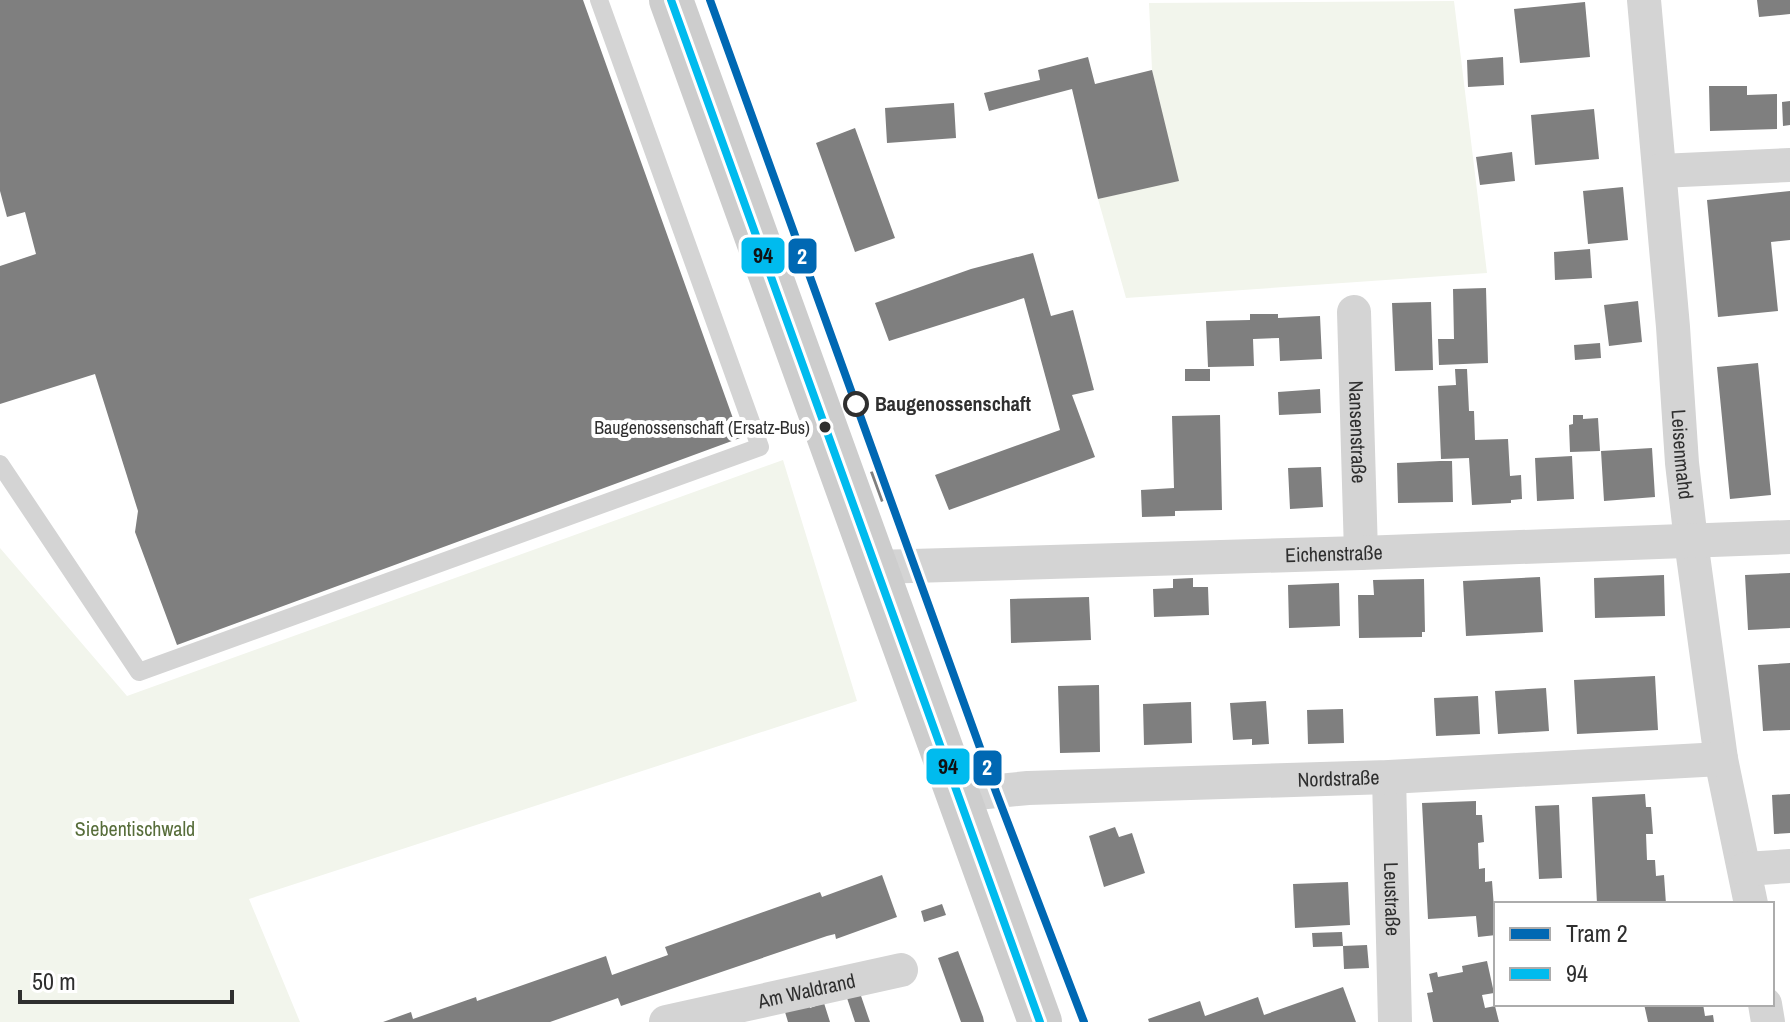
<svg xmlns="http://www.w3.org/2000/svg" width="1790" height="1022" viewBox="0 0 1790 1022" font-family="'Archivo Narrow',sans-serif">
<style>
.green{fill:#f2f5ec}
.building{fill:#7f7f7f}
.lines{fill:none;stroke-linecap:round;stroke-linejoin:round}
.service{stroke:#d4d4d4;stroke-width:18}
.minor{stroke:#d4d4d4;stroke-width:34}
.secondary{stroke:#cdcdcd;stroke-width:44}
.bus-1-casing{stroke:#fff;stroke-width:14}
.bus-1{stroke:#0be;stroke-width:8}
.tram-1-casing{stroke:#fff;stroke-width:14}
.tram-1{stroke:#0068b3;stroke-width:8}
.stop-dot{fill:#fff;stroke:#2f2f2f;stroke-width:4}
.bus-dot{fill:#2f2f2f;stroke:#fff;stroke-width:3}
.labels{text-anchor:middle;stroke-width:8;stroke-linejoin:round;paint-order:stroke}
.bus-label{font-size:18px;fill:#2f2f2f;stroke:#fff;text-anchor:end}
.stop-label{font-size:20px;font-weight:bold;fill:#2f2f2f;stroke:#fff;text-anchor:start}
.street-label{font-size:20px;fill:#2f2f2f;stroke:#fff}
.park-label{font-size:20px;fill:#576d3a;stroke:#fff}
.line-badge{stroke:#fff;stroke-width:3}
.badge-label{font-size:22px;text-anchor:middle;font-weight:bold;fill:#fff}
.pale-badge-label{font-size:22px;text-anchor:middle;font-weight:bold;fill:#111}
</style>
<rect width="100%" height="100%" fill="#fff"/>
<path class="green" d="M1454 1 1487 273 1126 298 1098 199 1178 180 1152 70 1149 3Z
M783 460 857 701 249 899 300 1022H0V548L127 696Z"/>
<path class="building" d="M0 0H583L740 438 177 645 135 532 138 511 95 374 0 404V266L36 254 25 212 7 217 0 191Z
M1757 0H1790V14L1759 17Z
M1585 2 1590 57 1520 63 1514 9Z
M1088 57 1095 84 1152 70 1179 181 1098 199 1072 89 989 111 984 93 1040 80 1038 70Z
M1503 57 1504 85 1468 87 1467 60Z
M1709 86H1747V95L1777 94V129L1710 131Z
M1790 101V125L1783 126 1782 102Z
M954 103 956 138 887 143 885 108Z
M1594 109 1599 159 1535 165 1531 115Z
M855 128 895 238 855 252 816 143Z
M1512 152 1515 181 1480 185 1476 157Z
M1623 187 1628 240 1588 244 1583 191Z
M1790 191V240L1771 242 1778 311 1718 317 1707 200Z
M1590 249 1592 278 1555 280 1554 252Z
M1033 253 1051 316 1073 310 1094 390 1072 395 1095 457 949 510 935 475 1060 430 1024 298 889 341 875 303 971 269Z
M1486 288 1488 363 1439 365 1438 339H1454L1453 289Z
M1638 301 1642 342 1609 346 1604 305Z
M1431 302 1433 370 1395 371 1392 303Z
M1250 314H1278V318L1320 316 1322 359 1280 361 1279 338 1253 339 1254 366 1208 367 1206 321 1250 320Z
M1600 343 1601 358 1575 360 1574 345Z
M1758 363 1771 495 1730 499 1717 367Z
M1185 369H1210V381H1185Z
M1455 369H1467L1469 411H1474L1475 440 1508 439 1510 476 1521 475 1522 499 1511 500V503L1472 505 1469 458 1441 459 1438 386 1456 385Z
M1320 389 1321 413 1279 415 1278 392Z
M1220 415 1222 510 1175 511V516L1142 517 1141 490 1174 488 1172 416Z
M1573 415H1583V419L1598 418 1600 451 1570 452 1569 425 1573 424Z
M1652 448 1655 497 1604 501 1601 451Z
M1572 456 1574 499 1537 501 1535 458Z
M1440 461H1452L1453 502 1398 503 1397 463Z
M1321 467 1323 507 1290 509 1288 468Z
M874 471 886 500 881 502 870 472Z
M1790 573V628L1748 630 1745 575Z
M1664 575 1665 616 1595 618 1594 578Z
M1540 577 1543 632 1466 636 1463 581Z
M1193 578V587H1208L1209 615 1154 617 1153 589 1173 588V579Z
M1424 579 1425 632H1422V637L1359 638 1358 595H1374L1373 580Z
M1339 583 1340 626 1289 628 1288 585Z
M1089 597 1091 640 1011 643 1010 599Z
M1790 663V730L1763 731 1758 665Z
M1655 676 1658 730 1577 734 1574 680Z
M1099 685 1100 752 1060 753 1058 686Z
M1546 688 1549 731 1498 734 1495 691Z
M1478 696 1480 734 1436 736 1434 698Z
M1266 701 1269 744 1252 745V739L1233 740 1230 703Z
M1191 702 1192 743 1144 745 1143 704Z
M1343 709 1344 743 1308 744 1307 710Z
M1645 794 1646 807H1651L1653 834H1646L1647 860H1655L1656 876 1664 875 1666 904H1597L1592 797Z
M1790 794V833L1774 834 1772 795Z
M1476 801V815H1482L1484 842 1478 843 1479 869 1485 868V882L1492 881 1496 935 1478 937 1476 916 1428 919 1422 803Z
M1559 805 1562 878 1539 879 1535 806Z
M1115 827 1119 837 1132 833 1145 873 1104 887 1089 836Z
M882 875 897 917 836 939 835 934 827 936 621 1006 618 998 550 1022H383L411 1012 413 1019 476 997 477 1001 606 956 612 975 668 955 665 947 820 892 822 897Z
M1348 882 1350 925 1295 928 1293 884Z
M942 904 946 915 924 922 921 911Z
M1342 932 1343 946 1367 945 1369 968 1344 969 1343 946 1313 947 1312 933Z
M958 951 983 1017 984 1022H961L938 958Z
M1487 961 1494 993 1482 995 1485 1008 1495 1006 1499 1022H1433L1427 993 1433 992 1429 974 1437 972 1438 977 1463 972 1462 966Z
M1343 987 1356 1022H1149L1148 1019 1200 1001 1205 1016 1258 997 1264 1015Z
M860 993 870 1022H855L847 998Z
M824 1003 830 1022H788L785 1012 809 1004 810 1008Z
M1644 1004H1703L1705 1016 1713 1015 1714 1022H1648Z"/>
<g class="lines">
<path class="service" d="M0 464 139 672 760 447 599 0"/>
<g class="minor">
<path id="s1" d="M1644 0 1673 327 1682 463 1691 541 1721 759 1751 904"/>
<path d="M1660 171 1790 165"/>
<path id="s2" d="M1354 312 1361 553"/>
<path id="s3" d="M876 567 1361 553 1790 537"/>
<path id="s4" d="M1389 777 1395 1022"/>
<path id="s5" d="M957 795 1028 788 1389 777 1721 759"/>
<path d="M1745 869 1790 866"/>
<path d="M1765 1004 1768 1022"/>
<path id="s6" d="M666 1022 901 970"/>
</g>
<path class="secondary" d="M671 0 1040 1022"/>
<g class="bus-1-casing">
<path id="bus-1" d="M671 0 1040 1022"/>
</g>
<use href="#bus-1" class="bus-1"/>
<g class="tram-1-casing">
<path id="tram-1" d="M710 0 996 792 1084 1022"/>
</g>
<use href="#tram-1" class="tram-1"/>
</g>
<circle class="stop-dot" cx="856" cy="404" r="11"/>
<circle class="bus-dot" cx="825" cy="427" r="7"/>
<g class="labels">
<g class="bus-label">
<text x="810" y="434">Baugenossenschaft (Ersatz-Bus)</text>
</g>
<g class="stop-label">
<text x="875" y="411">Baugenossenschaft</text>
</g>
<g class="street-label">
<text dy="7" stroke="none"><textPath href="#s2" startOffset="120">Nansenstraße</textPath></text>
<text dy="7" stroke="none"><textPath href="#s1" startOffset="456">Leisenmahd</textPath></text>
<text dy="7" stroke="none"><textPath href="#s3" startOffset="458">Eichenstraße</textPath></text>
<text dy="7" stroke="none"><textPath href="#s5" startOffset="382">Nordstraße</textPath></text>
<text dy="7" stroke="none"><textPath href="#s4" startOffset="122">Leustraße</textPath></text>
<text dy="7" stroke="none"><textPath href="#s6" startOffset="144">Am Waldrand</textPath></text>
</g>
<g class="park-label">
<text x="135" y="836">Siebentischwald</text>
</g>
</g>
<g class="line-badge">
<rect x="740" y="236" width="46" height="39" rx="8" fill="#0be"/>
<rect x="787" y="237" width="31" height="38" rx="8" fill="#0068b3"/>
<rect x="925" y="747" width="46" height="39" rx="8" fill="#0be"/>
<rect x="972" y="749" width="31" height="38" rx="8" fill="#0068b3"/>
</g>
<g class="badge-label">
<text x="802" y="264">2</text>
<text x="987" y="775">2</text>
</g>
<g class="pale-badge-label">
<text x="763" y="263">94</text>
<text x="948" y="774">94</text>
</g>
<rect x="1494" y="902" width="280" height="104" fill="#ffffff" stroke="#acacac" stroke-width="2"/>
<rect x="1510" y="928" width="40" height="12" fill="#0068b3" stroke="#acacac" stroke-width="2"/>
<text x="1566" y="942" font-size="24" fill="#2f2f2f">Tram 2</text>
<rect x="1510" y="968" width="40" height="12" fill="#00bbee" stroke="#acacac" stroke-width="2"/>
<text x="1566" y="982" font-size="24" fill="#2f2f2f">94</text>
<path d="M20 990v12h212v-12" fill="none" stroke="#2f2f2f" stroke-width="4"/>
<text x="32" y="990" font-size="24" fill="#2f2f2f" stroke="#ffffff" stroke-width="6" paint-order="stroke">50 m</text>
</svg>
